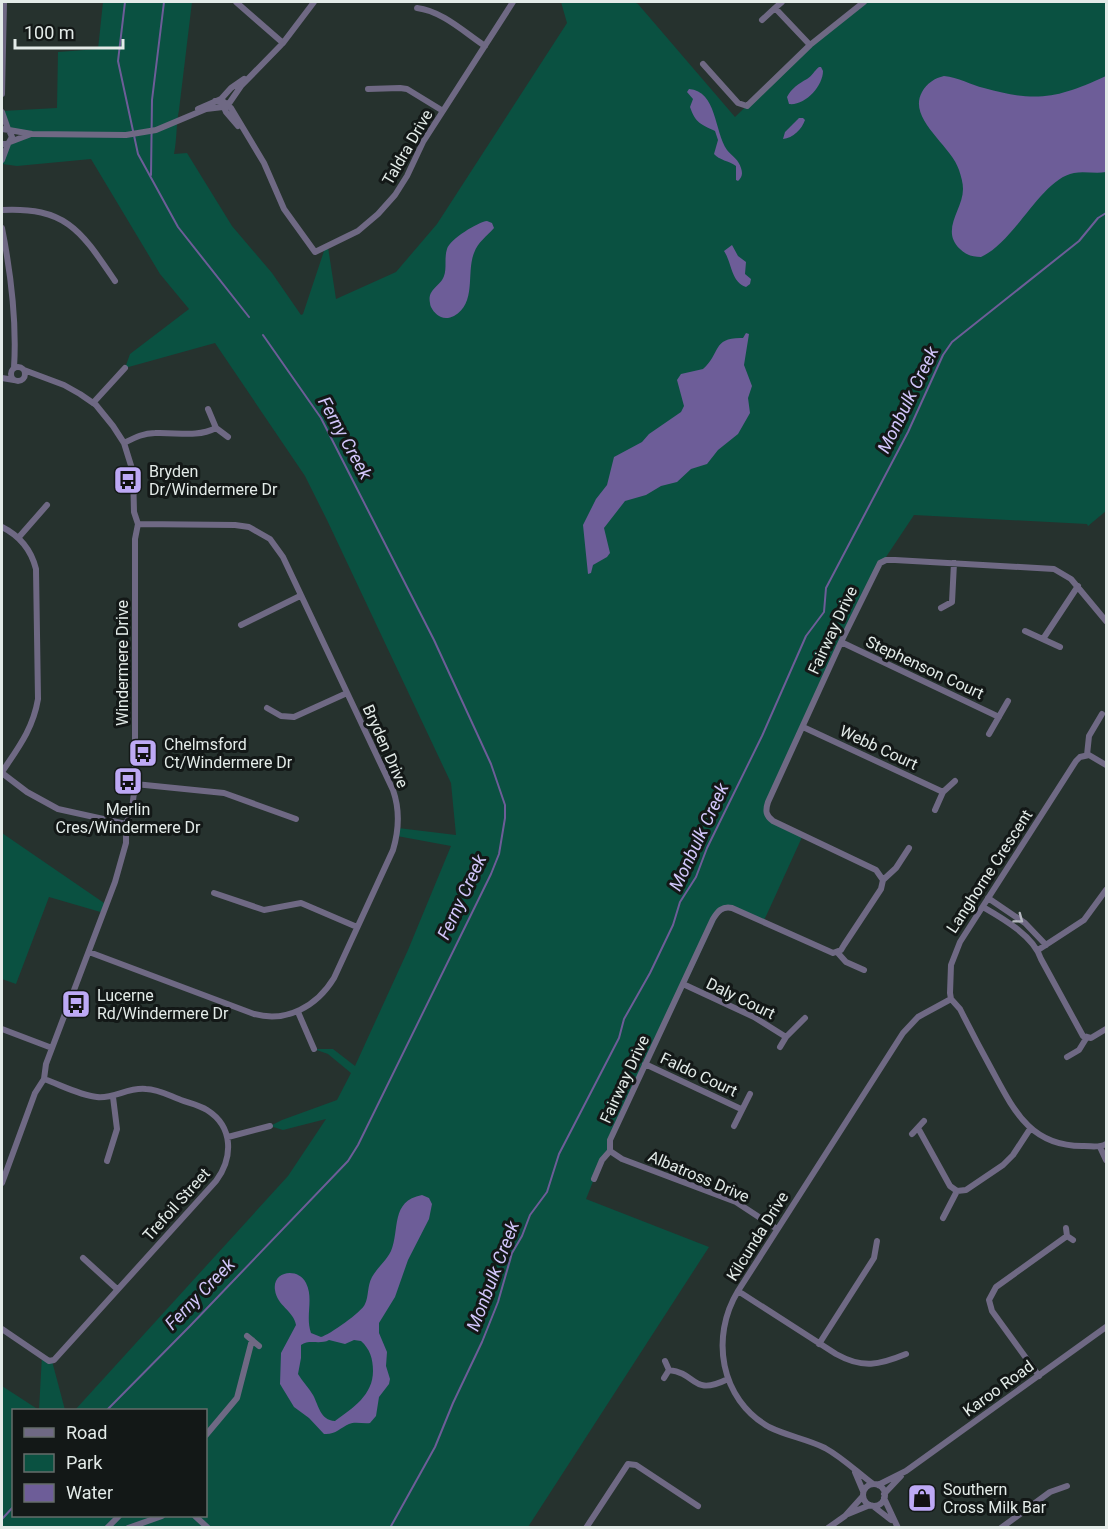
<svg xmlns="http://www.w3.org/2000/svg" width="1108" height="1529" viewBox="0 0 1108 1529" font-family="Roboto,sans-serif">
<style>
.green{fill:#0a5141}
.water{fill:#6d5d98;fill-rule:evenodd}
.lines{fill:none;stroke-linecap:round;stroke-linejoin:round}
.stream{stroke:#6d5d98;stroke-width:2}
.minor{stroke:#6f6984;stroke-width:6}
.oneway{stroke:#b5b7c0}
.labels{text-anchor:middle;stroke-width:6;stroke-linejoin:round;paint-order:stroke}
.street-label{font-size:16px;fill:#e3ebe8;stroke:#131817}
.poi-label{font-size:16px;fill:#e3ebe8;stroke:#131817;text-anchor:start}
.water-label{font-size:18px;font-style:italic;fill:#d2c6fb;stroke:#131817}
</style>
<rect width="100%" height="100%" fill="#26322e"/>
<path class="green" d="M103 2H192L179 110C176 125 177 138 174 154L187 153 232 226 272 273 301 315 303 314 325 248 328 247 336 299 396 272 437 224 567 23 561 2H634L638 4 735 117 788 66 864 2H1106V511L1088 526 1087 524 914 515 884 560 880 563 768 802 766 814 803 835 767 914 763 922 732 908 721 909 594 1179 586 1199 709 1247 528 1527H2V1386L39 1410H14V1516H206V1410H75L288 1176 326 1119 283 1130 270 1126 282 1120 337 1100 351 1073 328 1054 314 1049H333L355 1066 408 950 451 846 397 836 398 828 456 835 451 783 327 520 305 476 215 343 125 368 130 354 189 309 160 274 91 159 17 166 2 164 8 144 30 135 9 130 2 111 57 108 58 52 98 49Z
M2 833 107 905 104 913 49 897 16 984 2 979Z
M42 1355 52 1361 65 1410H39Z"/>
<path class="water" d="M819 67H821L823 71C823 86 805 106 789 104L787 97C792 88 798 84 807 79 812 76 814 71 819 67Z
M944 76C958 77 971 85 984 88 1037 103 1058 98 1106 76V172C1096 174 1084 171 1074 173 1041 179 1015 242 981 257 973 257 966 255 960 249 940 230 963 210 963 189 963 183 961 176 959 170 951 145 907 119 922 92 927 83 935 78 944 76Z
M689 89C717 91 714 131 727 150 732 156 739 160 741 168 743 174 742 177 738 181L736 180V166C729 161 719 160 714 154L718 140 715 131C701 124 696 124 690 107L693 99 687 92Z
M799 118H803L805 120C802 129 793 138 783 139L785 132Z
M487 221 492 223 494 228C487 236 478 242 474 253 466 273 477 303 454 316 450 318 445 319 441 317 436 315 430 308 430 303 427 289 440 287 444 276 447 268 444 258 447 249 450 239 478 222 487 221Z
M732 245 738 256 746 262 745 274 751 279 750 284 746 287C731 282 732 263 724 251Z
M746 333 749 334 744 365 752 386 748 398 750 413 738 434 718 450 707 464 691 469 677 482 661 486 646 495 625 501 604 528 610 553 607 557 593 565 591 573 588 574 583 525 596 499 607 485 614 457 642 442 649 434 681 412 684 406 677 380 681 374 703 369C721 353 712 337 743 338Z
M422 1195 429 1198 432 1204 429 1219 408 1260 395 1297 379 1323V1333L387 1352 386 1366 390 1379 389 1384 379 1397 376 1416 370 1423C363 1424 355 1421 349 1424 340 1428 335 1435 324 1434L309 1418 294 1407 280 1384 281 1353 296 1325C294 1311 277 1306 275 1290 272 1271 298 1267 306 1283 314 1299 305 1316 311 1333L321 1337C329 1335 362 1312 365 1304 369 1296 367 1286 372 1277 377 1268 386 1261 391 1251 400 1230 390 1201 422 1195ZM329 1340 345 1344 354 1340 361 1341C370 1349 373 1359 373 1371 373 1395 353 1408 335 1421 320 1420 319 1406 313 1395 309 1388 302 1381 298 1374L301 1358V1345C309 1339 320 1345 329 1340Z"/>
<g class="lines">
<path class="stream" d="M125 2 118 61 138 154 178 227 249 317
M151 175 152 100 164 2
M107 1410 190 1326 348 1161 358 1145 491 874 499 854 505 818V805L491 764 434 640 321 418 263 335
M2 1519 14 1506
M390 1528 435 1447 453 1403 482 1342 498 1302 512 1253 522 1236 530 1215 547 1192 559 1154 619 1038 624 1019 650 973 673 925 680 902 696 877 707 848 762 736 806 636 824 612 826 588 908 432 943 355 952 342 1079 241 1098 218 1106 213"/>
<path class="minor" d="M236 2 283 43
M417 8C442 11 464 32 485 46
M775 8 782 2
M762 20 775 8 810 45
M703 64 738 103 747 106 810 45 864 2
M368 89 400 88 407 89 443 111
M2 94 4 2
M215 101 224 102 231 108 264 163 284 209 315 252 358 231 378 214 395 195 407 176 423 142 513 2
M223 105 226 112 238 126
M198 109 221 99 231 88 244 79
M2 112 8 129
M2 129 9 130 12 137 8 144H2
M9 130 32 134 126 135 156 130 206 109 223 107 230 102 241 86 283 43 314 2
M10 142 31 134
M2 160 8 144
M2 210C67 207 81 231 115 281
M2 228C11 274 17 321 14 368
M11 374a7 7 0 1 1 14 0a7 7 0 1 1-14 0Z
M2 378 14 380
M93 403 125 368
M208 409 216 428 228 437
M124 443C134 438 143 433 155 433 177 432 196 438 216 428
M2 527C20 536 31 549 36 569L38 699C33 729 18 748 2 772
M19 537 47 505
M941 608 952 602 954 563
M241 625 300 596
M1025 631 1060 647
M1043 639 1078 586
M841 642 999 717
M267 708 281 716 294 717 347 693
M803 727 943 792
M989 734 1008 701
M1087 755 1089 736 1102 714
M1106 765 1089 755 1080 757 1076 761 960 942 951 965 950 993 951 999 960 1009C970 1029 981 1050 992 1070 1014 1111 1031 1147 1084 1146 1093 1146 1099 1148 1106 1144
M2 773 27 792 58 809 126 824
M135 784 224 793 296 819
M935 810 943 792 955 781
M883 880 896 868 909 848
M214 893 264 910 301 903 357 927
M988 898 1025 923 1046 945
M983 907C1002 918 1034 936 1041 959L1083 1036 1091 1038 1106 1029
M1038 950 1084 920 1106 890
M89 952 254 1014C287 1023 317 1006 334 978L393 850C399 830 400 810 393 790L283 557 270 539 249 527 235 525 138 524
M837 952 846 962 864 970
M683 984 754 1017 786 1037
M298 1012 314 1049
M2 1029 52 1048
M780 1047 786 1037 805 1018
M1067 1057 1079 1050 1087 1037
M645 1064 741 1109
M734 1126 750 1094
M918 1128 950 1186 957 1191 966 1190 1003 1165 1013 1155 1030 1129
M912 1134 924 1121
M228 1137 270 1126
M1100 1147 1106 1160
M610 1151 622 1159 736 1202 777 1229
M107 1161 117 1129 113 1097
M594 1179 602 1160 610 1151V1140L713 919C718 911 722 906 732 908L833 953 841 950 844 945 881 889 883 880 876 870 773 821C766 816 765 811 768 802L841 642 880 563 886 560H895L1054 569 1071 579 1106 621
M2 1183 35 1093 44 1079 46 1064 115 882 126 843V824L132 809 135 784V539L138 524 134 512 133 472 124 443 113 426 96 405 80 394 64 385 24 370
M943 1218 957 1191
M1066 1228 1067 1236 1073 1240
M83 1258 117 1289
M738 1291 836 1354C863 1369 879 1365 906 1354
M2 1329 49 1361 54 1360 216 1181C233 1158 234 1127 207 1110 199 1105 189 1103 181 1100 170 1096 158 1089 146 1089 128 1087 114 1099 97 1097 79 1095 61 1085 44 1079
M247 1336 259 1346
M819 1344 874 1258 877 1241
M669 1370C698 1373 691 1397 728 1379
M1039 1376 992 1311 989 1300 996 1287 1067 1236
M664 1378 669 1370 665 1361
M206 1435 237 1398 252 1340
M855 1472 863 1491
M873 1484C857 1472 843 1458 825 1448 807 1439 787 1436 769 1427 720 1399 710 1337 738 1291L903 1033 918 1017 951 999
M863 1495a11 11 0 1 1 22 0a11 11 0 1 1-22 0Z
M878 1485 906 1471 1106 1327
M884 1494 901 1476
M884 1498 898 1528
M873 1506 891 1520
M848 1514 870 1505
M195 1516 208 1528
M107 1528 119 1516
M128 1528 162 1516
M586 1528 628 1464 636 1465 698 1506
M828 1528 845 1516 863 1496
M1001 1528 1050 1492 1067 1486"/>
</g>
<defs><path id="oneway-chevron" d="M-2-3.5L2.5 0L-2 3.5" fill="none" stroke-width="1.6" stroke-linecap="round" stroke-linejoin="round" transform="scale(1.5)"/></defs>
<use class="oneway" href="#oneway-chevron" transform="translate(1019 919) rotate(37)"/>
<defs>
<g id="bus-square" transform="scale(1.5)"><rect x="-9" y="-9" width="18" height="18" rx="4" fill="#bda9f5" stroke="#131817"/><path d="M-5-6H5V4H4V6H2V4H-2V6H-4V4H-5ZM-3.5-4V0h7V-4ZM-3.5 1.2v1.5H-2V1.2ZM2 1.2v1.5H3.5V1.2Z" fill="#111"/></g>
<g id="shop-square" transform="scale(1.5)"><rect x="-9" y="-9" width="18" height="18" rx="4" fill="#bda9f5" stroke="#131817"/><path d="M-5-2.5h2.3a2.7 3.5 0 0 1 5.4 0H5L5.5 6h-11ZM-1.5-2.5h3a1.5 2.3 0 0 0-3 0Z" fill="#111"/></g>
</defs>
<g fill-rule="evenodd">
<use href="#bus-square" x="128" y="480"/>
<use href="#bus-square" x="143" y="753"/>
<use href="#bus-square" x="128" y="781"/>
<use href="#bus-square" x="76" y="1004"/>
<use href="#shop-square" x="922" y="1498"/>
</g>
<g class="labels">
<g class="street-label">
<text transform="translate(407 147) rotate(-60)" y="6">Taldra Drive</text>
<text transform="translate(832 630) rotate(-65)" y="6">Fairway Drive</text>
<text transform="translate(122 663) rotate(-90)" y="6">Windermere Drive</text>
<text transform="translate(925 667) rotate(25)" y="6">Stephenson Court</text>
<text transform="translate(386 746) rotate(66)" y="6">Bryden Drive</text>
<text transform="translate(879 747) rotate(25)" y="6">Webb Court</text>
<text transform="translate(989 871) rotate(-57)" y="6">Langhorne Crescent</text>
<text transform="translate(741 998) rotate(26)" y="6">Daly Court</text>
<text transform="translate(699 1074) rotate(25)" y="6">Faldo Court</text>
<text transform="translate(624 1079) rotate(-65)" y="6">Fairway Drive</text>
<text transform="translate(699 1176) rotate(23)" y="6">Albatross Drive</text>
<text transform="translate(176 1204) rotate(-48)" y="6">Trefoil Street</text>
<text transform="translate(757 1236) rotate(-58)" y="6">Kilcunda Drive</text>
<text transform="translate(998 1388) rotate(-36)" y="6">Karoo Road</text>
</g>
<g class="poi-label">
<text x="149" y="477">Bryden<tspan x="149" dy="18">Dr/Windermere Dr</tspan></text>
<text x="164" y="750">Chelmsford<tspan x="164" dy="18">Ct/Windermere Dr</tspan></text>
<text x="128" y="815" text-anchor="middle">Merlin<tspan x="128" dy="18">Cres/Windermere Dr</tspan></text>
<text x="97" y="1001">Lucerne<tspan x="97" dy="18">Rd/Windermere Dr</tspan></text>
<text x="943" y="1495">Southern<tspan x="943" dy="18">Cross Milk Bar</tspan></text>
</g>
<g class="water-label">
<text transform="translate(908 400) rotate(-64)" y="6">Monbulk Creek</text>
<text transform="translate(345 438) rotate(61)" y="6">Ferny Creek</text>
<text transform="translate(699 837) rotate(-65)" y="6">Monbulk Creek</text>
<text transform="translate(462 897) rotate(-65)" y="6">Ferny Creek</text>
<text transform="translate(493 1276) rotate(-69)" y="6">Monbulk Creek</text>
<text transform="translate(200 1294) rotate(-46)" y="6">Ferny Creek</text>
</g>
</g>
<rect width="1108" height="1529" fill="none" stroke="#e3ebe8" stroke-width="6"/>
<rect x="12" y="1409" width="195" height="108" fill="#131817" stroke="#666c6b" stroke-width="1.5"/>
<rect x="24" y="1428" width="30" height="9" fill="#6f6984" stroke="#666c6b" stroke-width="1.5"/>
<text x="66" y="1439" font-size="18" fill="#e3ebe8">Road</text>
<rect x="24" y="1454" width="30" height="18" fill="#0a5141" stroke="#666c6b" stroke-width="1.5"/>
<text x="66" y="1469" font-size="18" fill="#e3ebe8">Park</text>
<rect x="24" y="1484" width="30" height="18" fill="#6d5d98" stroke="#666c6b" stroke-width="1.5"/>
<text x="66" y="1499" font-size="18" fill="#e3ebe8">Water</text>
<path d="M15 39v9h108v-9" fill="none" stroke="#e3ebe8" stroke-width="3"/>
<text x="24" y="39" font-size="18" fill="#e3ebe8" stroke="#131817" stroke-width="4.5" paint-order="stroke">100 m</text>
</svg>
